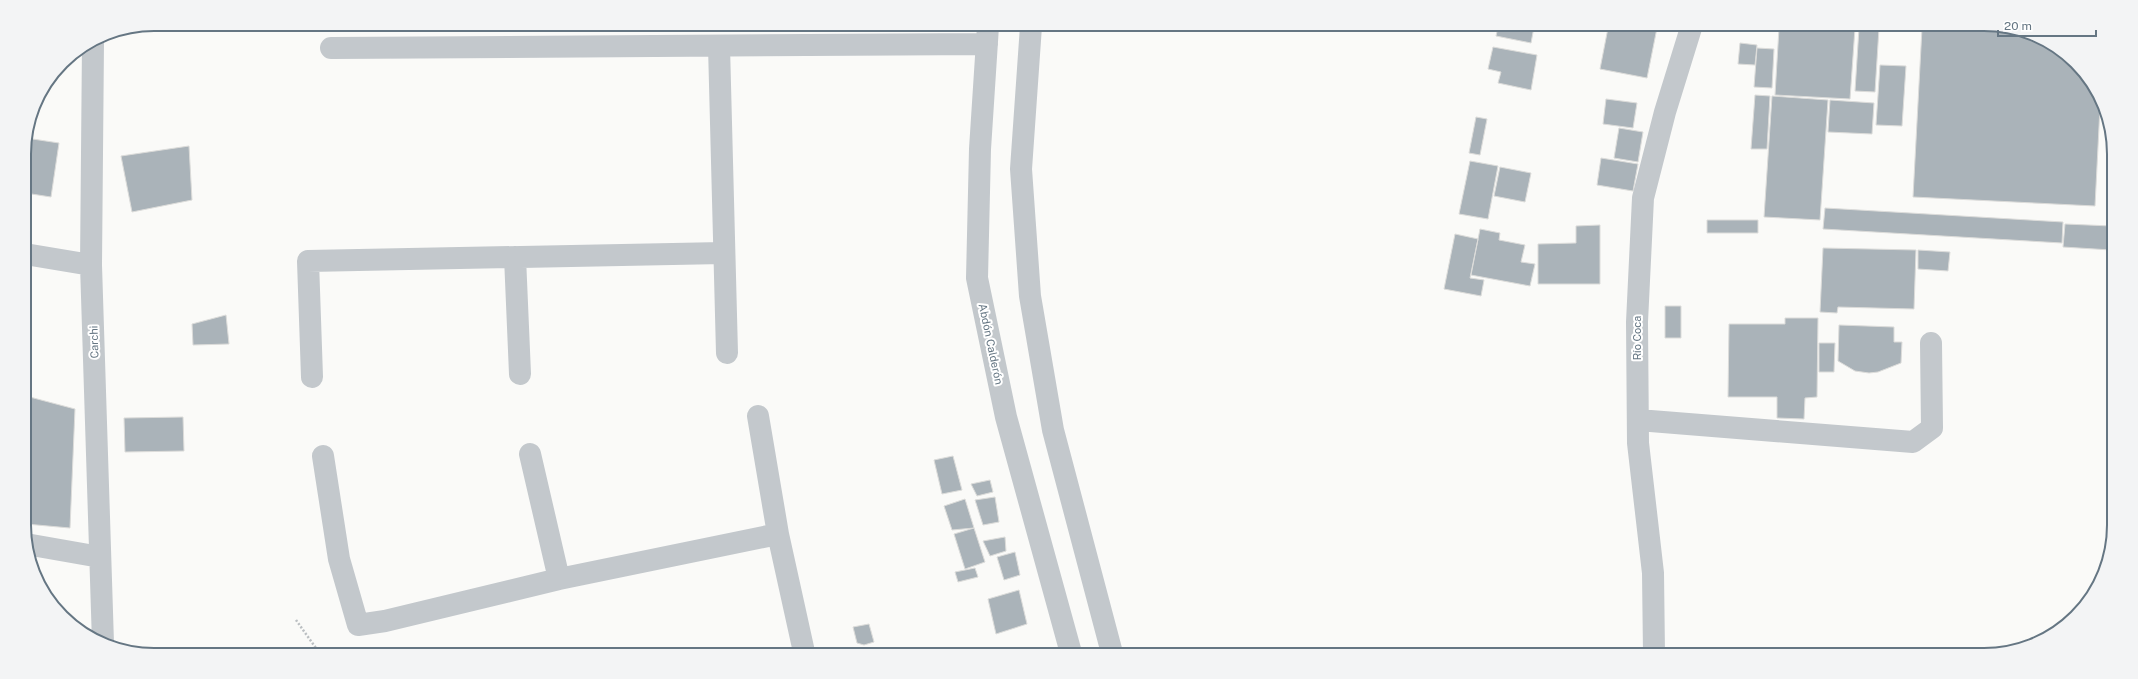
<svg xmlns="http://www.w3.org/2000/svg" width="2138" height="679" viewBox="0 0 2138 679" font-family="'Public Sans',sans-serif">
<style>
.building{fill:#aab3b9;stroke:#dcdcda}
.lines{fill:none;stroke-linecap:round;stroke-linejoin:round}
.path{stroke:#bbbfc2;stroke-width:2.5;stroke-dasharray:2 2;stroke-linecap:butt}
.minor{stroke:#c3c8cc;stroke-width:22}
.labels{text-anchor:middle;stroke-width:4;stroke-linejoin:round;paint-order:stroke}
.street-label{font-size:11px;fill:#657683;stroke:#fff}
.rim{fill:none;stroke:#657683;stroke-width:2}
</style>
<rect width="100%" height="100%" fill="#fafaf8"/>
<path class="building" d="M1498 27H1534L1531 43 1496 36Z
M1608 28H1657L1647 78 1600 69Z
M1779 28H1855L1850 99 1775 95Z
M1859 28H1879L1875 92 1855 91Z
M1922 28 2018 29 2056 46 2081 68 2100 107 2095 206 1913 197Z
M1740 43 1757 45 1755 65 1738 64Z
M1493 47 1537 55 1531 90 1498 83 1501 72 1488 69Z
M1757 48 1774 49 1772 88 1754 87Z
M1880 65 1906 66 1902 126 1876 125Z
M1755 95 1770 96 1767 149H1751Z
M1772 96 1828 100 1820 220 1764 217Z
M1606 99 1637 103 1633 128 1603 124Z
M1830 100 1874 103 1872 134 1828 132Z
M1476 117 1487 119 1480 155 1469 153Z
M1619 128 1643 132 1638 162 1614 158Z
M26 138 59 143 51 197 25 193 24 146Z
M189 146 192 200 132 212 121 156Z
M1601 158 1638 164 1633 191 1597 185Z
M1470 161 1498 166 1488 219 1459 214Z
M1500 167 1531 173 1525 202 1494 196Z
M1825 208 2063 222 2062 243 1823 229Z
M1707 220H1758V233H1707Z
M2065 224 2111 226V250L2063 247Z
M1600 225V284H1538V244L1576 243V226Z
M1480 229 1500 233 1499 240 1525 245 1521 262 1535 264 1530 286 1471 275Z
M1455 234 1478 239 1470 278 1484 280 1481 296 1444 289Z
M1823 248 1916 250 1914 309 1838 307 1837 313 1820 312Z
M1918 250 1950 252 1948 271 1918 269Z
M1665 306H1681V338H1665Z
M226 315 229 344 193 345 192 324Z
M1785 318H1818L1817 397 1805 398 1804 419 1777 418V397H1728L1729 324H1785Z
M1839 325 1894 327V342H1902L1901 363 1878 372 1869 373 1855 371 1838 361Z
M1819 343H1835L1834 372H1819Z
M26 396 75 409 70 528 26 524Z
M183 417 184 451 125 452 124 418Z
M953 456 962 490 942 494 934 460Z
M990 480 993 492 977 496 971 484Z
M995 497 999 522 983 525 975 500Z
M965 499 974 528 952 530 944 506Z
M974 528 985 562 965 569 954 534Z
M1005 537 1006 551 990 556 983 541Z
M1015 552 1020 575 1004 580 997 557Z
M975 568 978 577 958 582 955 572Z
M1019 590 1027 624 996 634 988 599Z
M869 624 874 642 864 645 857 643 853 627Z"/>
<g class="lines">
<path class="path" d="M296 620 318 651"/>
<path class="minor" d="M988 26 980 149 977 278 1006 417 1071 653
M1031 26 1021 169 1030 296 1053 430 1112 653
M93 42 91 265 103 643
M719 46 727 353
M331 48 987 44
M25 254 91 265
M515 257 520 374
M312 377 308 261 723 253
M758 416 778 534
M1638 420 1913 442 1932 428 1931 343
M530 454 559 579
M323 456 339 559 358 625 385 621 559 579 778 534 804 652
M26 544 100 557
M1654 654 1653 573 1638 443 1637 322 1643 198 1665 112 1691 28"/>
</g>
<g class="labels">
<g class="street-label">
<text transform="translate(1637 338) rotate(-90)" y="4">Río Coca</text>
<text transform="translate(94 342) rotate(-92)" y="4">Carchi</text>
<text transform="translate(991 344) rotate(78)" y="4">Abdón Calderón</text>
</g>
</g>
<path d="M0 0H2138V679H0ZM154 31H1984A123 123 0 0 1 2107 154V525A123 123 0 0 1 1984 648H154A123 123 0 0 1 31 525V154A123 123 0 0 1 154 31Z" fill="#f3f4f5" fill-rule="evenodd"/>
<path class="rim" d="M154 31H1984A123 123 0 0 1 2107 154V525A123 123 0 0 1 1984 648H154A123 123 0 0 1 31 525V154A123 123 0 0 1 154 31Z"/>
<path d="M1998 30v6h98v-6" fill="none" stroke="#657683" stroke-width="2"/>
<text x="2004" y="30" font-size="12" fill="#657683" stroke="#ffffff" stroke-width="3" paint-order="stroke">20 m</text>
</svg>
